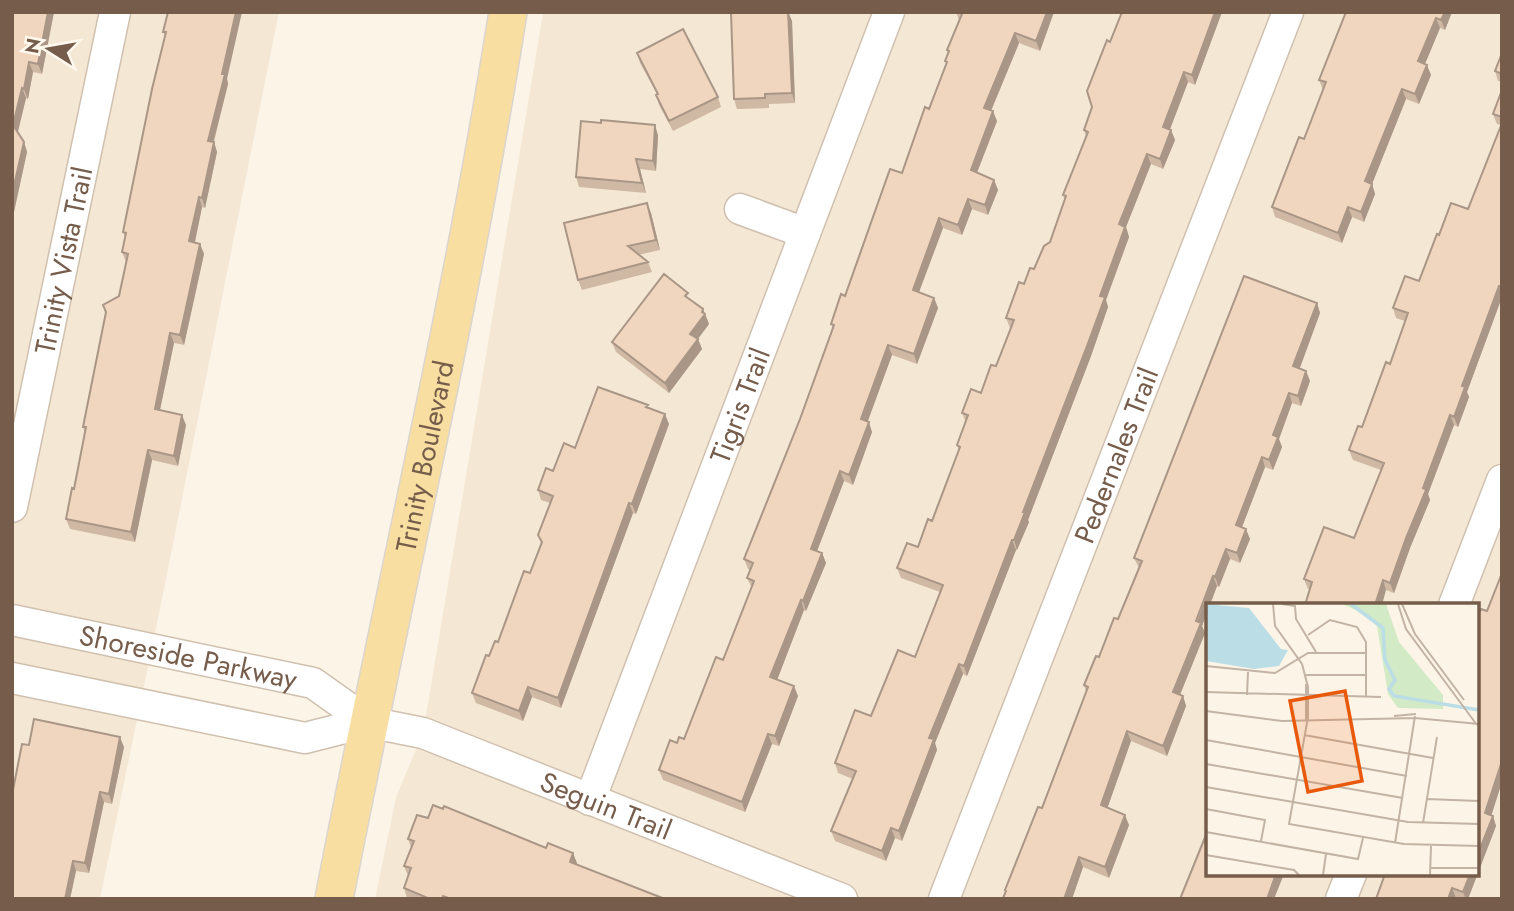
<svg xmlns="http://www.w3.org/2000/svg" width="1514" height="911" viewBox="0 0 1514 911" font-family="Jost,sans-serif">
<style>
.residential{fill:#f4e8d5;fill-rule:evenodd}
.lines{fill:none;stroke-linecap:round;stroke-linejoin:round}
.minor-casing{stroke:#d0c0af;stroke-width:33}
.major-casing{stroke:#dbd5d0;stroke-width:40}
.minor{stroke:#fff;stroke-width:30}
.major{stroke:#f9dea1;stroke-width:37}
.wall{fill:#cfb8a4}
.shaded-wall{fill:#a99686}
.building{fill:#f1d6bf;stroke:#a99686;stroke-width:2}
.labels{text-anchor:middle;stroke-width:7;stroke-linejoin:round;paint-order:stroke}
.street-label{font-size:28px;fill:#765d4b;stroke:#fff9ed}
.inset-river{fill:none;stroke:#bbdde6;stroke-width:3.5}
.inset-road{fill:none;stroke:#c2b3a4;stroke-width:2}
.view{fill:#e8590c;fill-opacity:0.15;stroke:#e8590c;stroke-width:3.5}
.inset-edge{fill:none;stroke:#765d4b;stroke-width:3.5}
</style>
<rect width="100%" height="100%" fill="#fcf5e7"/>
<path class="residential" d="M12 12H279L164 589 100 899H12Z
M543 12H1502V899H375L396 797 423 733ZM1208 605H1477V874H1208Z"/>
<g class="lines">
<g class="minor-casing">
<g id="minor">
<path d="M740 209 805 233"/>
<path id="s1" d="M12 507 115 12"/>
<path d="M1454 605 1502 480"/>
<path id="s2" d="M12 620 313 683 368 722 423 733 842 899"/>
<path d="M12 678 305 738 368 722"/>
<path id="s3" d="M590 800 889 12"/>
<path id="s4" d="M944 899 1288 12"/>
<path d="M1341 899 1351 874"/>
</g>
</g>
<g class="major-casing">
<g id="major">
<path id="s5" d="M334 899C391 603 461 310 508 12"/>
</g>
</g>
<use href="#minor" class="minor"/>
<use href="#major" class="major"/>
</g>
<path class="wall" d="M12 12H54L42 74 33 72 28 99 26 98 18 132 24 142 27 152 12 221Z
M168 12 227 79 228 84 214 142 217 152 205 208 202 207 195 242 200 244 204 254 184 345 174 343 160 410 186 425 178 466 152 460 135 542 70 529 66 519 74 489 85 433 83 427 106 314 103 305 119 296 126 262 122 252 125 237 123 232 165 36 163 32Z
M788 12 792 21 795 103 769 104V108L737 109 734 99Z
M956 12H1054L1040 51 1019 43 991 111 997 121 977 173 994 180 998 190 988 215 972 209 962 235 943 228 919 292 934 298 938 308 917 364 892 355 867 422 872 432 853 485 844 481 817 551 822 553 826 563 806 611 804 610 777 680 798 696 779 746 772 744 745 812 663 780 659 770 677 743 684 739 723 660 752 588 747 578 750 570 748 569 744 559 800 419 833 329 831 324 902 173 929 109 947 64 945 61 948 54 947 50 959 20Z
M1222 12 1195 85 1188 82 1170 129 1171 130 1175 140 1163 169 1151 164 1126 227 1129 237 1106 300 1108 307 1091 356 1028 520 1029 522 1017 550H1016L967 676 963 674 935 743 937 750 902 841 895 838 886 861 835 841 831 831 853 779 838 773 835 763 915 657 940 592 901 578 897 568 918 547 932 521 959 451 957 445 966 422 962 413 981 393 996 366 1011 328H1010L1006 318 1024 284 1050 242 1065 201 1063 195 1086 137 1084 130 1092 107 1110 42Z
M1346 12H1452L1445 30 1440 28 1425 64 1431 75 1419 104 1406 99 1372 184 1375 194 1364 222 1352 217 1342 243 1275 217 1272 207 1304 139 1323 90 1319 80Z
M637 53 718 97 721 107 673 131 659 105 656 95 657 94 640 63Z
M1502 53V82L1498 81 1495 71Z
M1502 90V297L1467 392 1469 397 1458 427 1454 425 1428 494 1430 500 1410 548 1394 593 1386 590 1308 589 1304 579 1354 538 1381 470 1353 460 1349 450 1362 427 1390 364 1405 321 1396 318 1393 308 1419 281 1439 235 1468 209 1501 125 1497 124 1493 114Z
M658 135 656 171 640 169 646 193 579 187 576 177Z
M651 213 660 250 638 255 648 262 652 272 582 290 578 280Z
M690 300 703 309 709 324 698 339 702 349 669 393 616 352 612 342Z
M1317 303 1320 313 1299 369 1306 371 1310 381 1301 406 1292 403 1279 439 1282 447 1273 470 1265 467 1242 527 1250 539 1240 563 1230 559 1219 587 1217 586 1202 626 1205 633 1180 695 1183 696 1186 706 1167 756 1131 741 1107 808 1129 825 1109 878 1083 867 1072 899H1004L1005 893V890L1042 808 1086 692 1084 685 1118 619 1139 568 1134 558Z
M650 409 669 424 636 514 633 513 561 708 532 697 523 721 476 703 472 693 489 656 498 642 530 573 541 543 538 535 550 503 541 500 538 490 575 448Z
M29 745 124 747 112 804 104 802 89 873 76 871 70 899H12Z
M1491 815 1493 816 1496 826 1468 899H1376Z
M408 839 577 863 576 864 665 899H409L407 898 404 888 408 876 404 866 411 847Z"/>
<path class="shaded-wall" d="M48 12H54L42 74 38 64Z
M236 12H242L227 79 228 84 211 151 208 141Z
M788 12 792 21 795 103 792 93Z
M1047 12H1054L1040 51 1036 41Z
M1215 12H1222L1195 85 1192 75Z
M1445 12H1452L1445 30 1441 20Z
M1436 18 1440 28 1422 71 1418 61Z
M1015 33 1019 43 988 118 984 108Z
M29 62 33 72 28 99 24 89Z
M1427 65 1431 75 1419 104 1415 94Z
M1184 72 1188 82 1167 137 1163 127Z
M22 88 26 98 17 135 13 125Z
M1402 89 1406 99 1372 184 1375 194 1364 222 1361 212 1365 181Z
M993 111 997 121 974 180 971 170Z
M655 125 658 135 656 171 653 161Z
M1171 130 1175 140 1163 169 1160 159Z
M24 142 27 152 12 221V194Z
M214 142 217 152 205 208 202 198Z
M1147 154 1151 164 1126 227 1129 237 1106 300 1108 307 1091 356 1028 520 1029 522 1017 550 1014 540 1023 512 1100 296 1119 224Z
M636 159 640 169 646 193 642 183Z
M994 180 998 190 988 215 985 205Z
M199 197 202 207 193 251 189 241Z
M968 199 972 209 962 235 958 225Z
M647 203 651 213 660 250 656 240Z
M1348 207 1352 217 1342 243 1338 233Z
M939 218 943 228 916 300 913 290Z
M200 244 204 254 184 345 180 335Z
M1499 286 1502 297 1467 392 1469 397 1458 427 1454 417 1462 386Z
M934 298 938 308 917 364 914 354Z
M1317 303 1320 313 1297 376 1293 366Z
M703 309 709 324 694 344 690 334Z
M170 333 174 343 158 419 155 409Z
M698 339 702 349 669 393 665 383Z
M888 345 892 355 865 429 861 419Z
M1306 371 1310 381 1301 406 1298 396Z
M1289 393 1292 403 1279 439 1282 447 1273 470 1269 460 1273 435Z
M665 414 669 424 636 514 632 504Z
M182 415 186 425 178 466 174 456Z
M1450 415 1454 425 1428 494 1430 500 1410 548 1394 593 1390 583 1423 488Z
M869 422 872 432 853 485 849 475Z
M148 450 152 460 135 542 131 532Z
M1262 457 1265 467 1239 535 1236 525Z
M840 471 844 481 814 559 811 549Z
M629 503 633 513 561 708 558 698Z
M1246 529 1250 539 1240 563 1237 553Z
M1012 540 1016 550 967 676 964 666Z
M1226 549 1230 559 1219 587 1215 577Z
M822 553 826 563 806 611 803 601Z
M1213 576 1217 586 1210 605H1208V610L1202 626 1205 633 1177 702 1173 692Z
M1383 580 1386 590 1382 605H1375Z
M801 600 804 610 774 688 770 677Z
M959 664 963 674 935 743 937 750 902 841 899 831 929 738Z
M794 686 798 696 779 746 775 736Z
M528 687 532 697 523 721 519 711Z
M1183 696 1186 706 1167 756 1163 746Z
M1127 731 1131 741 1105 815 1101 805Z
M768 734 772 744 745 812 742 802Z
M120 737 124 747 112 804 109 794Z
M1502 761V782L1489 823 1485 813Z
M100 792 104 802 89 873 85 863Z
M1125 815 1129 825 1109 878 1105 867Z
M1493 816 1496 826 1468 899H1466L1463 892 1470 874H1477V856Z
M891 828 895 838 886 861 882 851Z
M573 853 577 863 573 872 570 862Z
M1079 857 1083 867 1072 899H1064Z
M73 861 76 871 70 899H65Z
M1276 874H1284L1274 899H1267Z
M1452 888 1456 898 1448 899Z"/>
<path class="building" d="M12 12H48L38 64 29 62 24 89 22 88 13 125 24 142 12 194Z
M168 12H236L222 74H225L208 141 214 142 202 198 199 197 189 241 200 244 180 335 170 333 155 409 182 415 174 456 148 450 131 532 66 519 72 488 74 489 86 427H83L106 312 103 305 119 296 128 254 122 252 126 233 123 232 152 89 166 32H163Z
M752 12H788L792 93 765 94V98L734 99 731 13Z
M959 12H1047L1036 41 1015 33 984 108 993 111 971 170 994 180 985 205 968 199 958 225 939 218 913 290 934 298 914 354 888 345 861 419 869 422 849 475 840 471 811 549 822 553 803 601 801 600 770 677 794 686 775 736 768 734 742 802 659 770 670 740 677 743 679 737 684 739 716 657 723 660 754 581 747 578 753 563 744 559 800 419 834 325 831 324 841 294 845 296 890 169 902 173 925 107 929 109 947 62 945 61 949 51 947 50 962 14Z
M1122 12H1215L1192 75 1184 72 1163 127 1171 130 1160 159 1147 154 1119 224 1125 227 1100 296 1105 297 1087 346 1023 512H1025L1014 540H1012L964 666 959 664 929 738 934 739 899 831 891 828 882 851 831 831 856 771 835 763 855 710 871 716 898 650 915 657 943 585 897 568 907 543 918 547 928 519 932 521 960 447 957 445 968 415 962 413 971 389 981 393 991 365 996 366 1014 320 1006 318 1019 282 1024 284 1030 268 1034 269 1044 246 1050 242 1066 196 1063 195 1088 132 1084 130 1092 107 1087 91 1107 40 1110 42Z
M1346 12H1445L1441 20 1436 18 1418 61 1427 65 1415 94 1402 89 1365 181 1372 184 1361 212 1348 207 1338 233 1272 207 1299 137 1304 139 1326 82 1319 80Z
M683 29 718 97 669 121 656 95 658 94 637 53Z
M1502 53V74L1495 71Z
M1502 90V117L1493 114Z
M601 120 655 125 653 161 636 159 642 183 576 177 581 121 601 123Z
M1502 123V287L1499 286 1462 386 1465 387 1454 417 1450 415 1423 488 1426 490 1406 538 1390 583 1383 580 1375 605H1305L1312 582 1304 579 1324 527 1354 538 1384 463 1349 450 1358 426 1362 427 1386 362 1390 364 1408 313 1393 308 1405 276 1419 281 1437 234 1439 235 1451 203 1468 209Z
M647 203 656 240 628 246 648 262 578 280 564 223Z
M664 274 688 293 685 296 703 309 702 312 705 314 690 334 698 339 665 383 612 342Z
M1244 276 1317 303 1293 366 1306 371 1298 396 1289 393 1273 435 1278 437 1269 460 1262 457 1236 525 1246 529 1237 553 1226 549 1215 577 1213 576 1196 621 1201 623 1173 692 1183 696 1163 746 1127 731 1101 805 1125 815 1105 867 1079 857 1064 899 1003 898 1006 891 1005 890 1038 807 1042 808 1088 687 1084 685 1096 656 1099 657 1114 618 1118 619 1142 561 1134 558Z
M598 387 648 405 646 407 665 414 632 504 629 503 558 698 528 687 519 711 472 693 486 655 489 656 495 641 498 642 524 571 530 573 542 542 538 535 553 496 538 490 546 468 553 471 564 443 575 448Z
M1502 573V761L1485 813 1493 816 1477 856V618L1481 609 1487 611Z
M34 719 120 737 109 794 100 792 85 863 73 861 65 899H12V795L22 744 29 745Z
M433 805 443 809 444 806 546 848 548 843 573 853 570 862 665 899H451L443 896 442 899H430L404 888 411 868 404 866 414 841 408 839 417 815 428 818Z
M1208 830V874H1276L1267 899H1180Z
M1385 874H1470L1463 892 1452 888 1448 899H1376Z"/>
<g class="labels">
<g class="street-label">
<text dy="10" stroke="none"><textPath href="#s1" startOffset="252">Trinity Vista Trail</textPath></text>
<text dy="10" stroke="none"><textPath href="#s3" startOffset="422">Tigris Trail</textPath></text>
<text dy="10" stroke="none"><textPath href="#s4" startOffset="476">Pedernales Trail</textPath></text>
<text dy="10" stroke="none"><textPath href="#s5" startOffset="452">Trinity Boulevard</textPath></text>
<text dy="10" stroke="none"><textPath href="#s2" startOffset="180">Shoreside Parkway</textPath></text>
<text dy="10" stroke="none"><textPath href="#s2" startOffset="628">Seguin Trail</textPath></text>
</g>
</g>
<g transform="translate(1206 603)">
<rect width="273" height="273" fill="#fcf5e7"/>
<path d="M136 1H180L193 39 237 92V106L192 105 182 91 171 23 161 12Z" fill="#d2eac5"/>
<path d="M0 1 43 5 75 46 82 47 73 63 48 66 0 58Z" fill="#bbdde6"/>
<path class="inset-river" d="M145 1 177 25 179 57 189 77 183 86 188 93 273 107"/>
<path class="inset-road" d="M67 1 69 23 96 61 102 84V114L83 221 198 241 273 243M76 1 89 3 90 16 110 49M192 1 200 26 271 122M196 1 209 31 258 97M102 32 124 17 151 24 160 39V94M0 63 69 70 102 50H160M100 72H160M0 89 175 94M41 92 42 69M0 108 76 118 209 115 273 121M188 113 210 111M100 118V81M98 132 227 155M0 137 201 173M0 161 197 195M0 184 202 219 273 221M220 196 273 198M0 206 59 217 55 238M217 220 231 134M0 229 152 256 157 235M189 240 209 113M0 252 88 267 93 272M224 265H273M117 272 120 251M224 272 225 243"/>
<path class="view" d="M139 88 156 178 102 189 84 98Z"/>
<rect width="273" height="273" class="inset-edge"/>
</g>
<rect width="1514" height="911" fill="none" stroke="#765d4b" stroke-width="28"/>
<g transform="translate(49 49) rotate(281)" stroke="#fff9ed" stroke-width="5" paint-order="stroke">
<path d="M0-5L12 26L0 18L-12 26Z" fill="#765d4b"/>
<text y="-10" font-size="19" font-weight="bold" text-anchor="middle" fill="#765d4b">N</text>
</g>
</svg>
